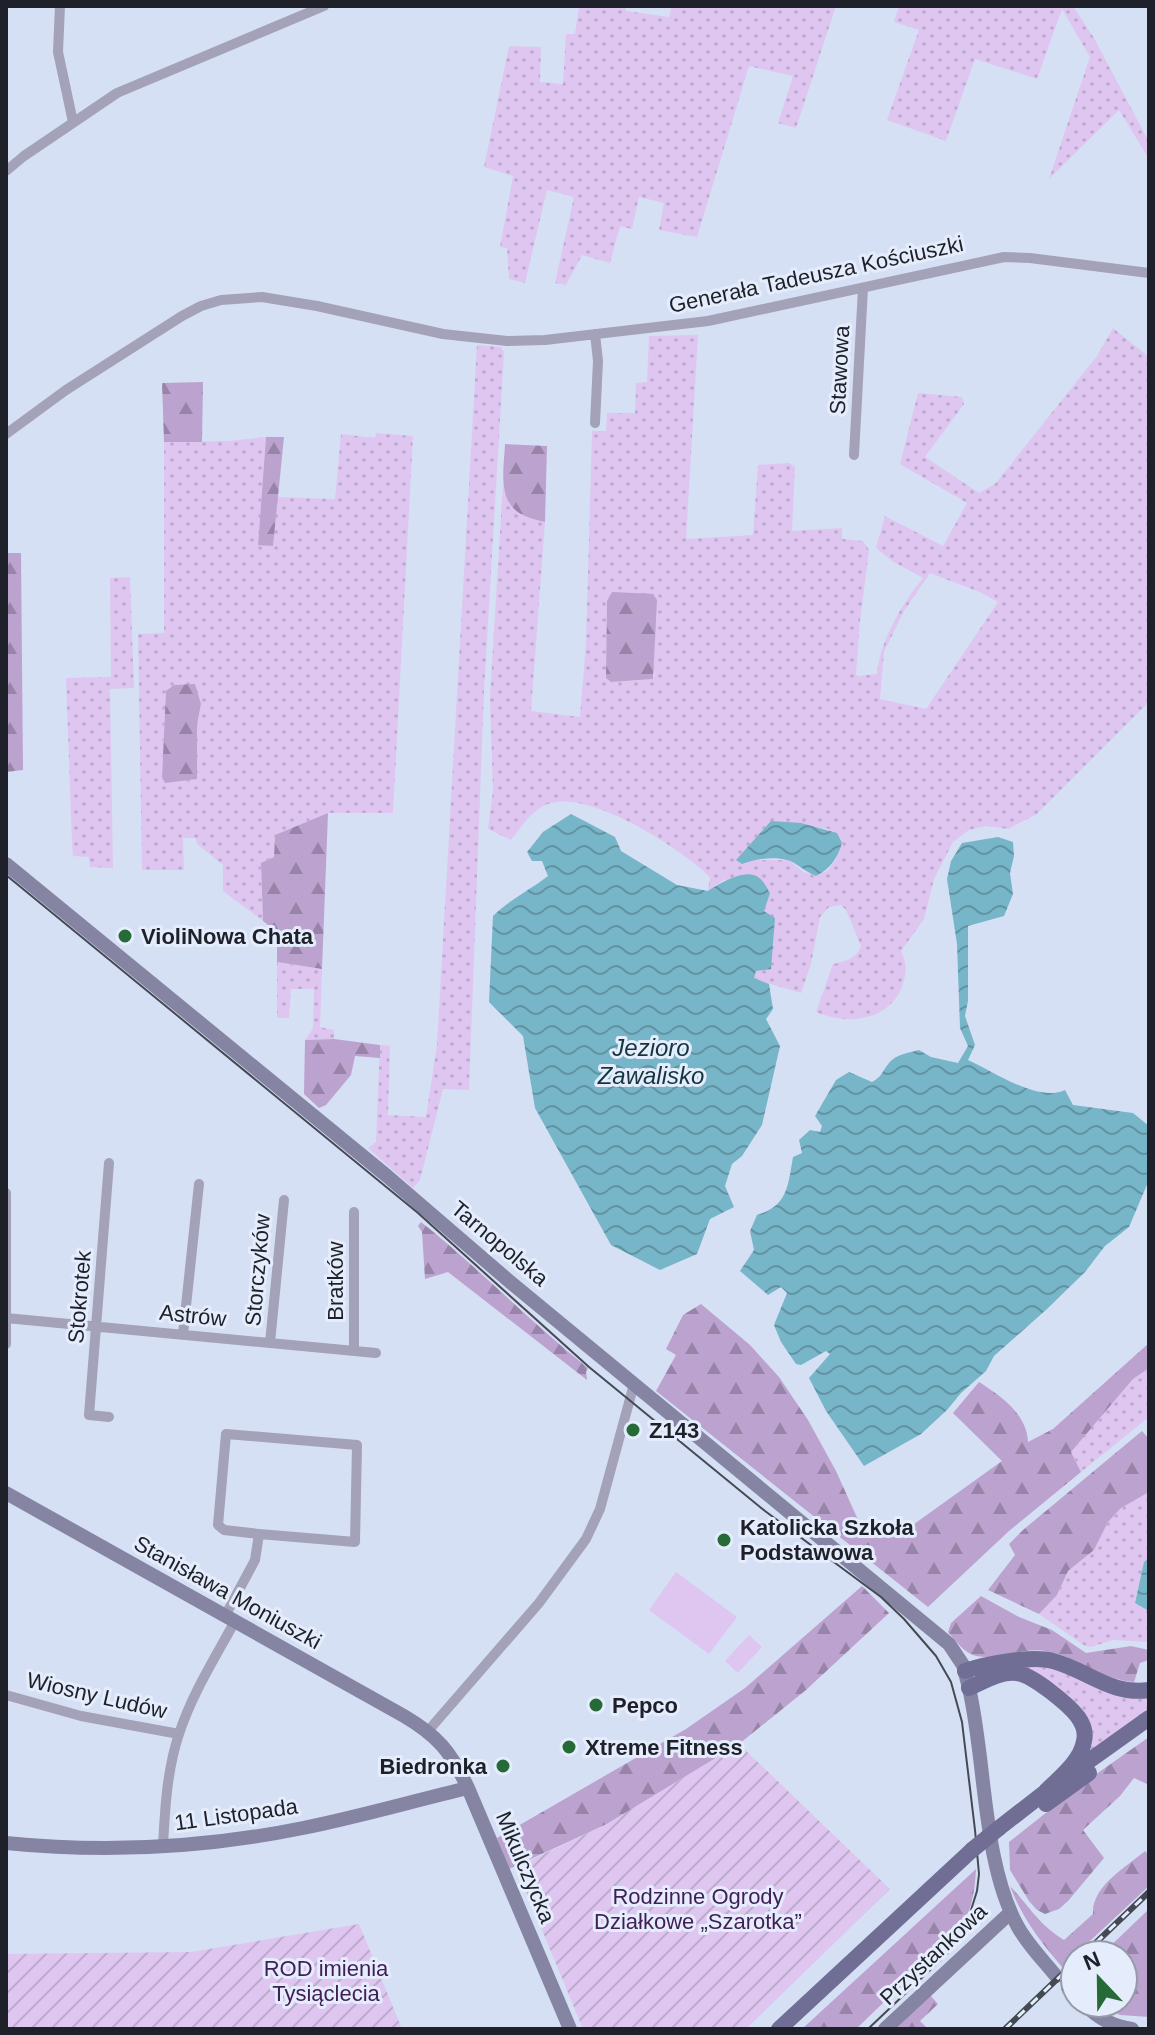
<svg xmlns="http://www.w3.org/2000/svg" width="1155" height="2035" viewBox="0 0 1155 2035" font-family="Helvetica,sans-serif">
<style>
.grass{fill:url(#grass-dots);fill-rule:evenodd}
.forest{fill:url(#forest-firs)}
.park{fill:#dec6f0}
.garden{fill:url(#garden-furrows)}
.water{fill:url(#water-waves)}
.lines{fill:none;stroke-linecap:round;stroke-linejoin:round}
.street{stroke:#a3a2b8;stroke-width:10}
.secondary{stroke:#8684a3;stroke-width:14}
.primary{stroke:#716e95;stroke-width:16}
.tram{stroke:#454954;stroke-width:2}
.rail-casing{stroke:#454954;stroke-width:6}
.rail{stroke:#e5edfd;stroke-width:3;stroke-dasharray:9;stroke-linecap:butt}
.primary-bridge{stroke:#716e95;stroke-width:16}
.poi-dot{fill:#266b37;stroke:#e5edfd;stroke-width:3}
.labels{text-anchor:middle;stroke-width:6;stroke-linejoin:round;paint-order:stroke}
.street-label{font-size:22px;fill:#1e2129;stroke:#e5edfd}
.poi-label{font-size:22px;font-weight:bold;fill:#1e2129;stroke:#e5edfd;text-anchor:start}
.park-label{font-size:22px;fill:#411e55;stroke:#e5edfd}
.water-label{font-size:24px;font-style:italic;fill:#15353d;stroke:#e5edfd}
</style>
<defs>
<pattern id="grass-dots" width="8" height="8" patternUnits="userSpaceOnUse" patternTransform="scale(2)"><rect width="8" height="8" fill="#dec6f0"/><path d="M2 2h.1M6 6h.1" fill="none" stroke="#beaace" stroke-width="1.8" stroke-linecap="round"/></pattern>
<pattern id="forest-firs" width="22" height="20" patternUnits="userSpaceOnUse" patternTransform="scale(2)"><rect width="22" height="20" fill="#bca2cf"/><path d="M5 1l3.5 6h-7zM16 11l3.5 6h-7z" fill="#9884a8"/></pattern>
<pattern id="garden-furrows" width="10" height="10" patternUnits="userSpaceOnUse" patternTransform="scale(2)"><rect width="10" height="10" fill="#dec6f0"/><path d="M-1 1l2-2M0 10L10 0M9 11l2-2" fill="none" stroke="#beaace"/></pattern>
<pattern id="water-waves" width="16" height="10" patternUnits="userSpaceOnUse" patternTransform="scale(2)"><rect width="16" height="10" fill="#77b5c8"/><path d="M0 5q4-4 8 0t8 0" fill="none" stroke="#6193a2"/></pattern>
</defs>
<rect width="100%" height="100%" fill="#d6e0f4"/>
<path class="grass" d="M579 6H626V11L669 17 672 6H836L796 128 778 123 793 76 749 66 697 237 659 230 664 203 639 197 632 229 620 226 610 263 582 255 566 285 555 283 574 197 547 190 525 283 509 279 507 248 500 247 513 176 484 167 509 46 541 47 540 82 563 84 566 34H575Z
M899 6H1073L1094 38 1149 142V159L1119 110 1049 179 1090 57 1062 9 1037 79 975 59 946 141 887 120 919 30 894 22Z
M1113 328 1149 357V702L1037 814 1008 829 986 826 969 830 953 842 934 879 924 919 901 951C907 964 907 972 902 987 888 1022 846 1025 816 1012L833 964C846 961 856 959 861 946L846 910 841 905 829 907 820 917 811 964 801 993 754 979 764 911 725 879 708 891 710 877C682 849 592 791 551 803 533 808 522 826 511 840L488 829 493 791 490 697 503 483C508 512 520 512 545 522L531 711 580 717 586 643 592 431H606L607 413H635L636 383 647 382 649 336 698 335 686 539 753 535 758 465 789 463 795 467 792 531 842 528V539L863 541 869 550 860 621 856 674 858 676 877 674C880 640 902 604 923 578L892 561 876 548 885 516 943 546 967 503 900 464 918 393 962 397 964 404 925 457 979 493 996 483 1097 356ZM930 573 982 593 998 602 926 709 880 699 884 652 904 611ZM607 601 655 674 653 679 611 682ZM772 821 829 829 837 858 828 870 816 876 804 872 789 860H737Z
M477 345 501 347 504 352 484 691 469 1090 443 1089 420 1180 413 1188 368 1148 376 1142 380 1045 390 1046 388 1115 426 1117 437 1045Z
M376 433 413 436 393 813H328L275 835 274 857 261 864 263 921 223 891V865L197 844 196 838H183L184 870H142L138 634 164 633V442L229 441 266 437 258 544 273 546 277 497 335 499 341 434 375 438ZM166 691 201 704 197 725V778L162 777Z
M130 577 134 688 110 689 113 868 90 867 89 857 73 856 72 843 66 678 111 677 110 578Z
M277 962 322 969 320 1027 334 1030V1039L305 1040 313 1028 314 989H291L289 1018H277Z
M1149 1365V1417L1081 1472 1071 1452 1133 1379Z
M1149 1492V1557L1144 1562 1135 1602 1149 1611V1642L1113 1640 1091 1647 1085 1646 1039 1614 1057 1595 1068 1571 1094 1550 1108 1522 1121 1508Z
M1034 1664 1149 1695V1712L1086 1754 1089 1744 1038 1677 982 1672Z"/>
<path class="forest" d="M203 382 202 442H164L162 383Z
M266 437H284L273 546 258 545Z
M505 444 547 446 545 522C538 520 532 519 525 516 496 504 504 469 505 444Z
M6 553H21L23 770 6 772Z
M612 592 653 594 657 600 653 679 611 682 606 678 607 601Z
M195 684 201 704 197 725V779L165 783 162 777 166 691 174 685Z
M328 813 322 969 277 962V932L263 921 261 863 274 857 275 835Z
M334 1039 380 1045V1058L355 1056 351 1075 326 1105 319 1108 304 1094 305 1040Z
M421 1222C479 1268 530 1322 588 1368L586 1372 587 1380 448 1272 425 1279 422 1232 418 1226Z
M701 1304 750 1345 779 1377 808 1420 836 1471 864 1533 896 1537 1002 1461 953 1413 979 1382C1001 1396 1027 1414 1028 1442L1053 1429 1149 1343V1368L1133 1379 1071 1452 1081 1472 1009 1531 928 1607 656 1391 676 1355 666 1349 683 1315Z
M1142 1431 1149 1439V1492L1121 1508 1108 1522 1094 1550 1068 1571 1057 1595 1039 1614 988 1590 1015 1555 1009 1544 1023 1530Z
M862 1586 889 1613 806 1690 739 1744 607 1824 509 1869 497 1838 686 1729 745 1688Z
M981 1596 1019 1617 1052 1630 1086 1653 1131 1646 1149 1650V1660L1140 1663 1134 1682C1101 1680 1077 1656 1045 1651 1022 1647 1000 1661 976 1656 964 1653 956 1641 948 1632L951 1623Z
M1149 1737V1785L1134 1778 1120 1796 1083 1830 1104 1858 1068 1901 1059 1909 1045 1914 1037 1910 1029 1901 1010 1870 1009 1842 1085 1782Z
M1145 1851 1149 1855V1886L1062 1967C1040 1941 1022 1918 1010 1886 1030 1907 1038 1924 1064 1940L1093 1914C1091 1887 1126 1867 1145 1851Z
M976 1869C973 1934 947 1949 902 1986 886 1999 871 2015 856 2029H802Z
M1149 1909V2017L1120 2015 1099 2003H1123V1955H1101Z
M930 1995 938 2004 920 2021 928 2029H893Z"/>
<path class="park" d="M676 1572 737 1617 709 1654 649 1610Z
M749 1635 762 1647 738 1673 725 1661Z"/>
<path class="garden" d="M739 1744 890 1889 746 2029H583L516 1867 607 1824Z
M359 1924 402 2029H6V1954L191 1952Z"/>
<path class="water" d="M571 814 615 837 621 851 677 885 708 891C719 884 745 868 758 877 763 880 767 888 770 893L764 911 775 918 771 969 756 971 754 978 769 984 773 1009 766 1019 780 1046 762 1125 742 1156 732 1164 725 1186 734 1207 710 1219 697 1254 660 1270 611 1245 535 1108 523 1036 489 1002 493 916C509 900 530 890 548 876L542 861H532L527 852 543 832Z
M771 821 801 823 837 833 842 843C837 859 831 868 816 876 805 872 796 862 787 860 773 856 755 859 742 864L736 860Z
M998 837 1013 842 1014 856 1010 873 1013 894 1004 916 968 926V1001L965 1016 975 1045 968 1060C993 1071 1038 1103 1065 1090L1073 1105 1133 1113 1149 1126V1180L1129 1227 1105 1246 1085 1272 1047 1309 994 1356 986 1371 961 1393 947 1410 921 1434 864 1466 826 1411 809 1378 830 1354 826 1351 801 1365 796 1364 781 1342 774 1325 787 1293 781 1287 768 1295 740 1271 754 1250 750 1231 757 1215C788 1206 788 1185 793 1157L802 1153 799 1140 810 1130 820 1132 822 1126 815 1116 836 1080 849 1072 872 1082C882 1077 882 1071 889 1063 896 1054 909 1053 919 1050L931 1057 958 1063 968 1046 960 1028 957 944 947 879 951 861 962 843Z
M1149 1557V1611L1135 1603 1144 1562Z"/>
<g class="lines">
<path class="street" d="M60 6 58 52 73 122
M6 171 24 156 117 93 324 6
M595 423 598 361 595 334
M6 434 66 390 182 316 201 306 221 300 262 297 317 306 443 334 507 341 545 340 708 321 1004 257 1030 258 1149 273
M854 455 863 288
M6 1193V1344
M354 1212V1350
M6 1318 376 1353
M183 1334 199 1184
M270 1343 284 1200
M109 1417 89 1415 109 1163
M225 1616 255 1560 259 1534 224 1530 218 1525 226 1434 357 1445 355 1542 259 1534
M6 1695 81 1716 179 1734
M428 1731 539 1603 586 1539 600 1509 634 1384
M163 1846C165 1808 167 1770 179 1734 192 1694 215 1658 235 1621"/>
<path class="secondary" d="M6 864 387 1176 509 1281 949 1644 963 1665 969 1688C986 1761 982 1862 1018 1927 1028 1945 1043 1960 1056 1976
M6 1493 404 1716C438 1736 451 1752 468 1788L570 2029
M6 1843C105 1853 205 1848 303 1828 358 1817 413 1801 468 1788
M1068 1988 1075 1996
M1083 2003C1097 2017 1111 2026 1132 2029
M885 2029 1011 1912"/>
<path class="primary" d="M965 1671C985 1664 1033 1655 1053 1661 1087 1670 1112 1696 1149 1690
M969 1688C985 1681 1000 1671 1017 1673 1033 1675 1069 1705 1078 1717 1083 1724 1086 1733 1084 1741 1081 1761 1060 1777 1046 1791
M1072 1773 1149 1718
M1046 1804 1089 1773
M999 1828 1053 1786
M779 2029 972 1850"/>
<path class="tram" d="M6 875 418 1213 589 1367 765 1511 881 1597 904 1619 936 1656 951 1682 962 1722 975 1830 979 1874 977 1891 966 1926 950 1951 868 2029"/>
<g class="rail-casing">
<path id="rail" d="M1083 1955 1149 1892
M1005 2029 1075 1962"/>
</g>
<use href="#rail" class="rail"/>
<path class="primary-bridge" d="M972 1850 999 1828"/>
</g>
<g class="poi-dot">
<circle cx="125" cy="936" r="8"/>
<circle cx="633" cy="1430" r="8"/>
<circle cx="724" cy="1540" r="8"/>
<circle cx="596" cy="1705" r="8"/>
<circle cx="569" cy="1747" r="8"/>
<circle cx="503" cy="1766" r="8"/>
</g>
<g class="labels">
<g class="street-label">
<text transform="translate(816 274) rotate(-12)" y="8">Generała Tadeusza Kościuszki</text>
<text transform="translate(839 370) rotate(-87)" y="8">Stawowa</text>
<text transform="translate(500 1243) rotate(40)" y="8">Tarnopolska</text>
<text transform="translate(257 1270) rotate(-85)" y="8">Storczyków</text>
<text transform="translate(335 1281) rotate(-90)" y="8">Bratków</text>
<text transform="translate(79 1297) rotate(-85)" y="8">Stokrotek</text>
<text transform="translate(193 1315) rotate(6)" y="8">Astrów</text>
<text transform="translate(228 1592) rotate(29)" y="8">Stanisława Moniuszki</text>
<text transform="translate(97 1695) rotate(13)" y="8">Wiosny Ludów</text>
<text transform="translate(236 1814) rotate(-8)" y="8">11 Listopada</text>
<text transform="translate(526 1867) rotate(67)" y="8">Mikulczycka</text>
<text transform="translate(933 1954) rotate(-43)" y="8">Przystankowa</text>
</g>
<g class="poi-label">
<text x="141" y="944">VioliNowa Chata</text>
<text x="649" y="1438">Z143</text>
<text x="740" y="1535">Katolicka Szkoła<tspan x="740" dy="25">Podstawowa</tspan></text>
<text x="612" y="1713">Pepco</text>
<text x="585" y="1755">Xtreme Fitness</text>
<text x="487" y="1774" text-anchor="end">Biedronka</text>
</g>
<g class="park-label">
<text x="698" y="1904">Rodzinne Ogrody<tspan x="698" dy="25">Działkowe „Szarotka”</tspan></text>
<text x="326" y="1976">ROD imienia<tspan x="326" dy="25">Tysiąclecia</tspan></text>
</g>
<g class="water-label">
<text x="651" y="1056">Jezioro<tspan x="651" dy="28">Zawalisko</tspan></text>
</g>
</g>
<rect width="1155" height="2035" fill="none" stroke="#1e2129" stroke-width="16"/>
<g transform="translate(1099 1979) rotate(338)"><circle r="38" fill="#e5edfd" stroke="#959ba8" stroke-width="2"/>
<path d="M0-6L14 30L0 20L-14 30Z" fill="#266b37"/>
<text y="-12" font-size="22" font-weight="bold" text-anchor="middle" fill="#1e2129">N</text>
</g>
</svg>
